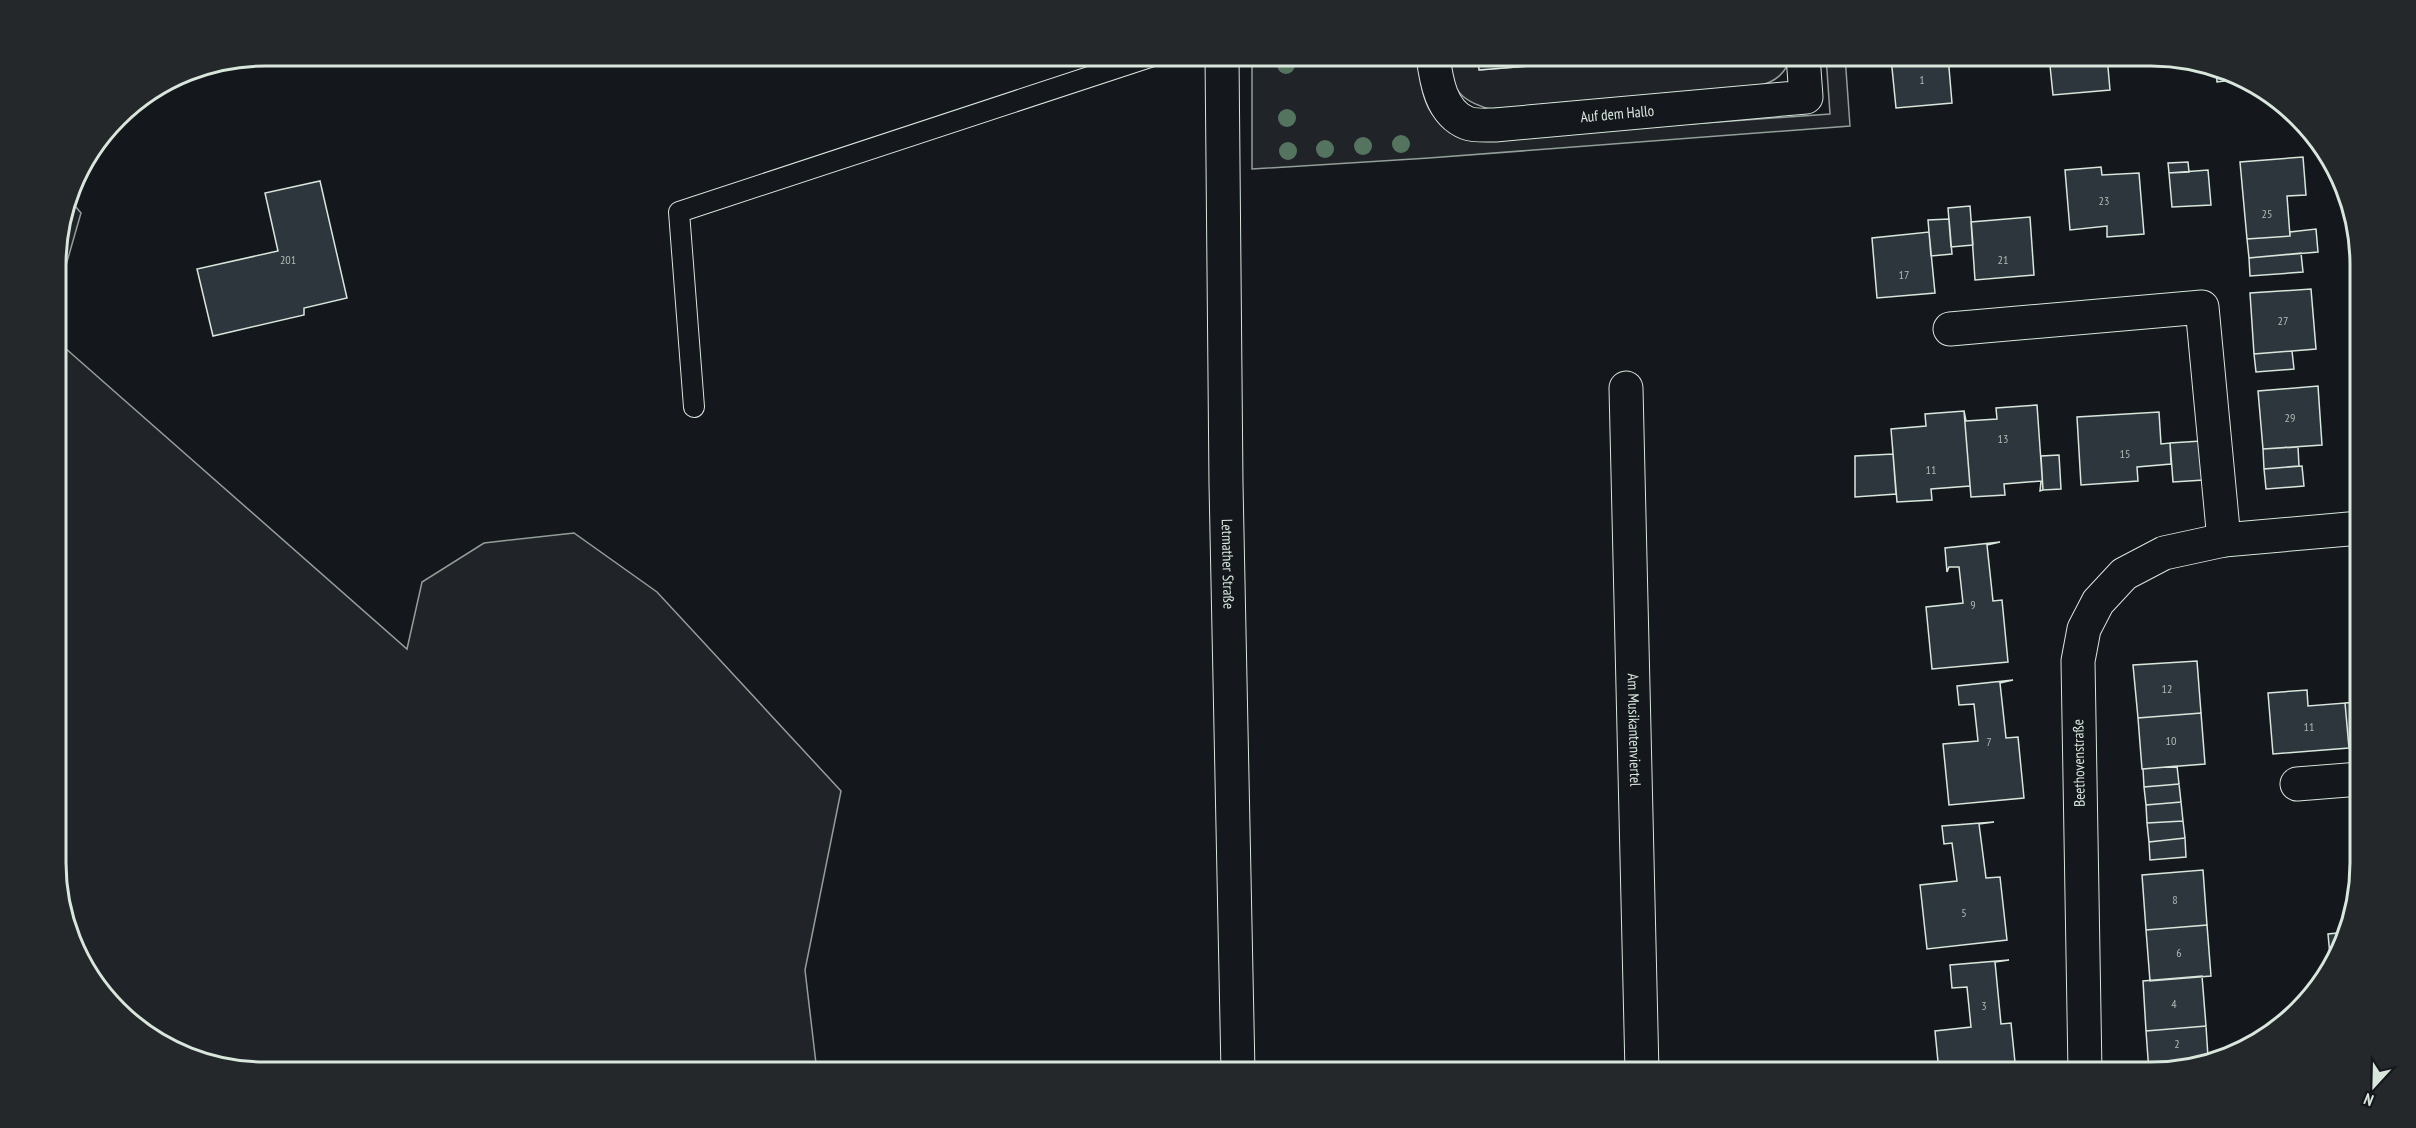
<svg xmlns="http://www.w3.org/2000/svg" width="2416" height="1128" viewBox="0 0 2416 1128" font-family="'PT Sans Narrow',sans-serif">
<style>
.green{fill:#202428;stroke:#939e99;stroke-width:1.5}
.building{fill:#2c363c;stroke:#d8e6dc;stroke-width:1.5}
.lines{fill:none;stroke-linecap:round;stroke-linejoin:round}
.service-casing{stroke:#d8e6dc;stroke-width:22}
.minor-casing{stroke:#d8e6dc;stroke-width:35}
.primary-casing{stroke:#d8e6dc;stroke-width:35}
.service{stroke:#14181c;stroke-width:20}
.minor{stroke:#14181c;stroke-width:33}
.primary{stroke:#14181c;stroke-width:33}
.tree{fill:#55745f}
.labels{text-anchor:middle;stroke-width:4.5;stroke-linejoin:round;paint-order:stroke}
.number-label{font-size:12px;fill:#adbab4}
.street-label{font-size:15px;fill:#d8e6dc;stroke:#14181c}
.rim{fill:none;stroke:#d8e6dc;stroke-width:3}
</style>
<rect width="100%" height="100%" fill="#14181c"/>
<path class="green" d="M1252 56H1417C1424 103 1423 119 1469 140L1830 114 1826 56H1845L1850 126 1429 158 1252 169Z
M1449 56H1478L1480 70 1657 56H1791C1786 73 1776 82 1758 86L1490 109C1457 100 1452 88 1449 56Z
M70 200 81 213 56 300V251Z
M56 340 407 649 422 582 484 543 574 533 657 592 841 791 805 970 817 1072H265L185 1056 99 990 57 891Z"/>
<path class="building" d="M1478 56H1657L1479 70Z
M1884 56H1948L1952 103 1896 108 1891 58H1884Z
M2049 56H2107L2110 90 2053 95Z
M2216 68 2231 72 2242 79 2217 82Z
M2303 157 2306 195 2287 196 2290 236 2247 239 2240 162Z
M2188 162 2189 172 2169 173 2168 163Z
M2101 167 2102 175 2139 173 2144 234 2107 237V226L2070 230 2065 170Z
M2208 170 2211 205 2172 207 2169 173Z
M320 181 347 298 304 308V315L213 336 197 269 278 251 265 193Z
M1970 206 1973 245 1951 247 1948 208Z
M2030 217 2034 275 1975 280 1971 222Z
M1949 219 1952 254 1931 256 1928 220Z
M2316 229 2318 252 2249 258 2247 239 2290 236V232Z
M1929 232 1935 293 1877 298 1872 238Z
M2301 253 2303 272 2250 276 2249 258Z
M2311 289 2316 349 2254 354 2250 293Z
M2292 351 2294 369 2256 372 2254 354Z
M2318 386 2322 445 2263 449 2258 391Z
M2037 405 2043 490 2040 491 2041 481 2004 484 2005 495 1971 497 1964 411 1966 421 1997 419 1996 408Z
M1964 411 1970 486 1931 489 1932 500 1897 502 1891 429 1926 426 1925 414Z
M2159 412 2161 444 2170 443 2171 464 2137 467 2138 481 2081 485 2077 417Z
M2201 441 2204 480 2173 482 2170 443Z
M2298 447 2299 466 2264 469 2263 449Z
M1893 454 1896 494 1855 497V456Z
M2059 455 2061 489 2043 490 2041 456Z
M2302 466 2304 486 2266 489 2264 469Z
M2000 542 1987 545 1993 601 2002 600 2008 662 1932 669 1926 607 1963 603 1959 567H1949L1947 572 1945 548Z
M2197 661 2201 713 2138 718 2133 665Z
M2013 680 2000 683 2006 738 2018 737 2024 798 1949 805 1943 744 1978 741 1974 704 1959 705 1957 686Z
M2307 690 2308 706 2345 703 2349 748 2273 754 2268 693Z
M2360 702V747L2349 748 2345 703Z
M2201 713 2205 764 2142 769 2138 718Z
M2177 766 2179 784 2144 787 2143 769Z
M2179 784 2181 802 2146 805 2144 787Z
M2181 802 2183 821 2147 823 2146 805Z
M2183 821 2185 838 2149 842 2147 823Z
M1994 822 1979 824 1986 878 2000 877 2007 940 1927 949 1920 885 1957 881 1952 843 1944 844 1942 826Z
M2185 838 2186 857 2150 860 2149 842Z
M2203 870 2207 925 2146 930 2142 875Z
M2207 925 2211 976 2150 981 2146 930Z
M2347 932 2344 943 2331 966 2328 934Z
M2009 960 1995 962 2001 1024 2011 1023 2016 1072H1939L1935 1031 1971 1027 1967 987 1952 988 1950 965Z
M2202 976 2206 1026 2146 1031 2143 981Z
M2206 1026 2208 1057 2164 1072H2149L2146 1031Z"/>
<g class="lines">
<g class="service-casing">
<path id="service" d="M694 407 679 212 1153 56"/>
</g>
<g class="minor-casing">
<g id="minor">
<path id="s1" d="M1433 56C1436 80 1441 113 1467 123 1475 126 1486 125 1495 125L1806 97 1803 56"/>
<path d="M1950 329 2202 307 2224 540"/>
<path id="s2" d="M1626 388 1642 1072"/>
<path d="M2297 784 2360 779"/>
<path d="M2085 1072 2078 661 2084 629 2098 602 2124 574 2164 553 2224 540 2360 528"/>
</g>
</g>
<g class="primary-casing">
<g id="primary">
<path id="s3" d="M1222 56 1226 484 1238 1072"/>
</g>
</g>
<use href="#service" class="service"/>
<use href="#minor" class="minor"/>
<use href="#primary" class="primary"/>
</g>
<g class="tree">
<circle cx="1286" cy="65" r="9"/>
<circle cx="1287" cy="118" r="9"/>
<circle cx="1401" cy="144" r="9"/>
<circle cx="1363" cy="146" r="9"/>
<circle cx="1325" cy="149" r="9"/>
<circle cx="1288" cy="151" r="9"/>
</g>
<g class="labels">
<g class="number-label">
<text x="1922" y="84">1</text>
<text x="2104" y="205">23</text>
<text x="2267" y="218">25</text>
<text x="288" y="264">201</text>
<text x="2003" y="264">21</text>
<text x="1904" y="279">17</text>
<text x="2283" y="325">27</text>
<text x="2290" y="422">29</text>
<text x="2003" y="443">13</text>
<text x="2125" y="458">15</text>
<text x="1931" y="474">11</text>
<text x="1973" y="609">9</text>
<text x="2167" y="693">12</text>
<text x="2309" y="731">11</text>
<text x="2171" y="745">10</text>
<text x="1989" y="746">7</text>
<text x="2175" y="904">8</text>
<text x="1964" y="917">5</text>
<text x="2179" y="957">6</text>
<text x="2174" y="1008">4</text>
<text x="1984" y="1010">3</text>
<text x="2177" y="1048">2</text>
</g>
<g class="street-label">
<text dy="5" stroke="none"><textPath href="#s1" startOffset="230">Auf dem Hallo</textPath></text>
<text dy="5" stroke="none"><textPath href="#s3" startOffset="508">Letmather Straße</textPath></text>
<text dy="5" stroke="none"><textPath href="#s2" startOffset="342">Am Musikantenviertel</textPath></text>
<text transform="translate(2079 763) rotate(-91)" y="5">Beethovenstraße</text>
</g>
</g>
<path d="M0 0H2416V1128H0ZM265 66H2151A199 199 0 0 1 2350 265V863A199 199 0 0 1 2151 1062H265A199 199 0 0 1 66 863V265A199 199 0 0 1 265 66Z" fill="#24282b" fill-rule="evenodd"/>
<path class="rim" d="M265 66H2151A199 199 0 0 1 2350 265V863A199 199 0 0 1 2151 1062H265A199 199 0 0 1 66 863V265A199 199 0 0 1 265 66Z"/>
<g transform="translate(2374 1086) rotate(202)" stroke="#14181c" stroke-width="4.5" paint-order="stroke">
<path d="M0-4.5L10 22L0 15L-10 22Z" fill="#d8e6dc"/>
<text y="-9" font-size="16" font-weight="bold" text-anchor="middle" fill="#d8e6dc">N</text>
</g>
</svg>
